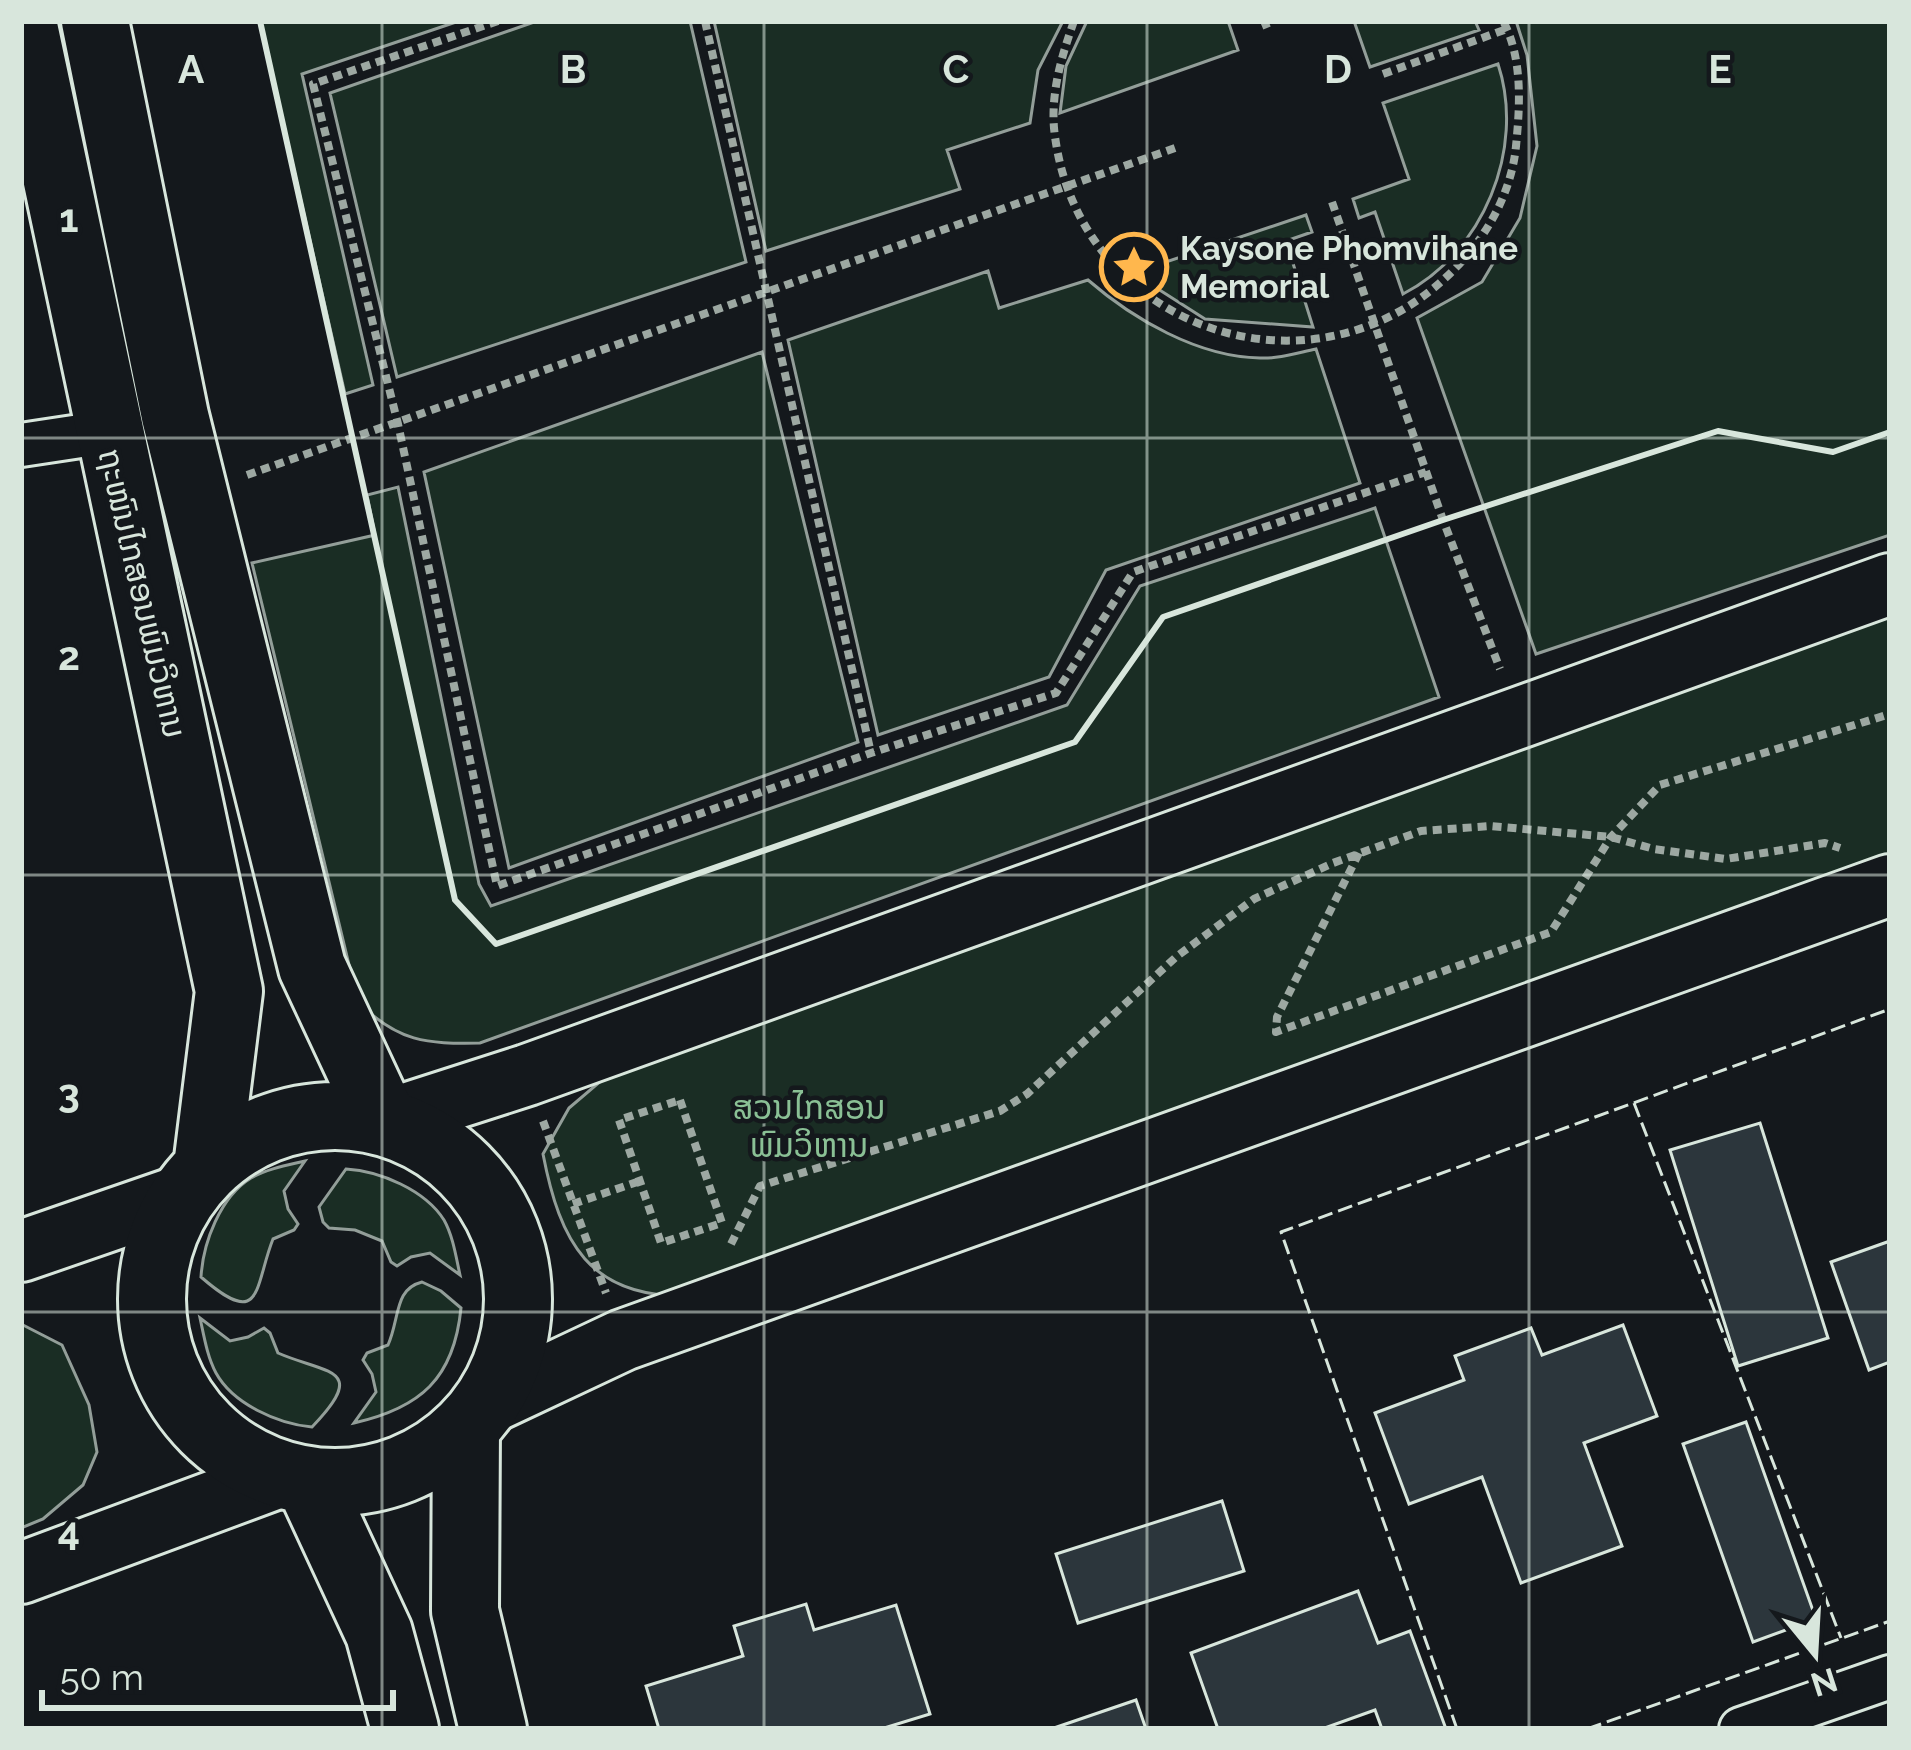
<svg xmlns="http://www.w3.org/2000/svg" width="1911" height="1750" viewBox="0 0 1911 1750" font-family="Raleway,'Noto Sans Lao',sans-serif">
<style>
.green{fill:#1a2d24;stroke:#939e99;stroke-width:3}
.building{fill:#2c363c;stroke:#d8e6dc;stroke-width:3}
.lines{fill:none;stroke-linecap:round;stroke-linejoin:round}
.street-casing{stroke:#d8e6dc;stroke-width:48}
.secondary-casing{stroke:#d8e6dc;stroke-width:66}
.highway-casing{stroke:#d8e6dc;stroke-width:72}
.path{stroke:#9da8a2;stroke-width:8;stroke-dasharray:9 6;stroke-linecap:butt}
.street{stroke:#14181c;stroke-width:42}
.secondary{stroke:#14181c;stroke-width:60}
.highway{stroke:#14181c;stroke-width:66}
.fence{stroke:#d8e6dc;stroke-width:3;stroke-dasharray:15 6;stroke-linecap:butt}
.wall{stroke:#d8e6dc;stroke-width:6}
.grid{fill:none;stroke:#d8e6dc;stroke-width:3;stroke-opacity:0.55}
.labels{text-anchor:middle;stroke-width:9;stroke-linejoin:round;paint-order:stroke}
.poi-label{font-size:33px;font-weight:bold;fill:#d8e6dc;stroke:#14181c;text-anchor:start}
.street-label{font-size:33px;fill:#d8e6dc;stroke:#14181c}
.park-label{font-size:33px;fill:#8ac095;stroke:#14181c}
.grid-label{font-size:39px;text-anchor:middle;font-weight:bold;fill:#d8e6dc;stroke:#14181c;stroke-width:9;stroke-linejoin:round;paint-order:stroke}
</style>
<rect width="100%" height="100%" fill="#14181c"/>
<path class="green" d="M260 21H459L302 74 373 385 345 394Z
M537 21H690L746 262 397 377 330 93Z
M714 21H1063L1038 70 1030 123 947 150 960 189 766 251Z
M1087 21H1228L1238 50 1060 113 1066 66Z
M1354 21H1475L1479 30 1370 67Z
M1516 21H1890V535L1536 654 1417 318 1482 282 1520 218 1537 146 1527 55Z
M1498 64C1526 149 1483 253 1403 294L1375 212 1359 218 1353 199 1409 179 1383 103Z
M1306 215 1312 232 1286 241 1313 327 1205 319 1133 273Z
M988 271 999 308 1088 280C1133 319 1198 357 1260 358 1279 359 1297 353 1316 349L1360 483 1106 570 1049 677 878 735 788 340Z
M762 352 858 742 509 868 424 472Z
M398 487 479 884 491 906 1067 705 1140 586 1375 508 1439 697 480 1043C426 1044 398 1042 358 1002L252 563 375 535 367 495Z
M1890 612V864L688 1296C589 1298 560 1242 543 1154L569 1108 616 1068Z
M305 1161 284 1191 288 1209 298 1224 294 1230 273 1239C254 1287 263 1331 201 1277 203 1243 220 1197 251 1178 266 1169 288 1165 305 1161Z
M346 1169C380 1171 425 1190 444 1220 453 1236 456 1257 460 1275L430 1253 411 1257 397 1266 391 1262 382 1241 355 1230 329 1228 323 1222 319 1207Z
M422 1282 441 1291 461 1308C454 1379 420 1408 354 1423L376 1392 372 1374 363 1360 367 1353 388 1345C400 1318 394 1289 422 1282Z
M200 1318 230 1341 248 1337 264 1328 270 1333 278 1353C326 1374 370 1367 312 1427 278 1424 233 1404 216 1373 207 1356 204 1336 200 1318Z
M21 1324 62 1345 89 1405 97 1452 83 1485 43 1519 21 1528Z"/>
<path class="building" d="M1760 1123 1828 1338 1738 1366 1670 1150Z
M1890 1241V1362L1869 1370 1831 1262Z
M1623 1325 1657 1416 1584 1443 1622 1546 1521 1583 1482 1477 1409 1504 1375 1413 1464 1380 1455 1356 1531 1328 1542 1355Z
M1746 1422 1816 1619 1753 1642 1683 1444Z
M1222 1501 1244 1571 1078 1623 1056 1554Z
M1358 1591 1378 1643 1410 1631 1446 1729H1382L1375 1710 1322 1729H1218L1191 1653Z
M806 1604 814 1630 896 1605 930 1714 881 1729H659L646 1686 743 1656 734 1626Z
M1136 1700 1146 1729H1051Z"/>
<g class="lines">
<g class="street-casing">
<path id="street" d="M21 445 107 432
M1741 1729 1890 1677"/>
</g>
<g class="secondary-casing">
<path id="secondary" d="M384 1121 527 1075 1890 584
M21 1251 183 1195
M485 1405 623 1340 1890 885
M21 1573 285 1475"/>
</g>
<g class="highway-casing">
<path id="highway" d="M23 21 229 991 207 1167
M95 21 175 416 312 967 384 1121
M152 1299a183 183 0 1 1 366 0a183 183 0 1 1-366 0Z
M466 1427 465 1611 493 1729
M308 1480 379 1633 405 1729"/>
</g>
<path class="path" d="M498 21 313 84 398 424 497 886 871 753 1056 693 1133 572 1426 472
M705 21 871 753
M1074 21C1062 55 1051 91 1054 128 1075 335 1326 414 1463 260 1491 229 1512 188 1516 146 1520 106 1523 58 1503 21
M1264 21 1267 28
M1383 74 1507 29
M1332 202 1443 520 1500 669
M247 475 1175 148
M1359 853 1277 1017 1276 1032 1551 932 1611 837 1660 785 1890 714
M680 1100 722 1223 661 1243 619 1120Z
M543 1121 606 1293
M573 1204 640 1181
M731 1244 760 1186 1000 1111 1027 1094 1176 957 1254 899 1333 863 1421 831 1491 826 1611 837 1654 849 1726 859 1825 843 1840 848"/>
<use href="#street" class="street"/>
<use href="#secondary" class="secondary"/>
<use href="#highway" class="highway"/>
<path class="fence" d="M1634 1103 1841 1638
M1457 1729 1281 1232 1890 1009
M1587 1729 1890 1621"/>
<path class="wall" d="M260 21 455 900 496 944 1075 742 1163 617 1443 520 1718 431 1833 452 1890 432"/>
</g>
<path class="grid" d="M382 21V1729M764 21V1729M1147 21V1729M1529 21V1729M21 438H1890M21 875H1890M21 1312H1890"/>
<defs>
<g id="sight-ring" transform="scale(3.45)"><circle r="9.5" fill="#14181c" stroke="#ffb74d" stroke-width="1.5"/><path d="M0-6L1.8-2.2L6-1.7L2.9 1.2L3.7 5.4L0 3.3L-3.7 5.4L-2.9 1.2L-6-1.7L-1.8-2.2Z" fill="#ffb74d"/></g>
</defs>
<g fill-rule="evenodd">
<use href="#sight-ring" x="1134" y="267"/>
</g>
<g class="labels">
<g class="poi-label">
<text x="1180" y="260">Kaysone Phomvihane<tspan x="1180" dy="38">Memorial</tspan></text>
</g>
<g class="street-label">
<text transform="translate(143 593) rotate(77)" y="12">ຖະໜົນໄກສອນພົມວິຫານ</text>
</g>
<g class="park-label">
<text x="809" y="1119">ສວນໄກສອນ<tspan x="809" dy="38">ພົມວິຫານ</tspan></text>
</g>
</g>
<g class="grid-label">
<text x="191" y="83">A</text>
<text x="573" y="83">B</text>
<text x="956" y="83">C</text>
<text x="1338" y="83">D</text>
<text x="1720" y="83">E</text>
<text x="69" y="232">1</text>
<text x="69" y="670">2</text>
<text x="69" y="1107">3</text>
<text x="69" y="1545">4</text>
</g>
<rect width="1911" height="1750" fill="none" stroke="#d8e6dc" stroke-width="48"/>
<g transform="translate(1815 1654) rotate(162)" stroke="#14181c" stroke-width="9" paint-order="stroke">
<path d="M0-9L21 45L0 30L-21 45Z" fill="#d8e6dc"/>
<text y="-18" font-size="33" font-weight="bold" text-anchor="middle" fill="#d8e6dc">N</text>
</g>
<path d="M42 1690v18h351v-18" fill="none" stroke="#d8e6dc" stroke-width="6"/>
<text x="60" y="1690" font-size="36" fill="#d8e6dc" stroke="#14181c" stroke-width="9" paint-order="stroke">50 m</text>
</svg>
